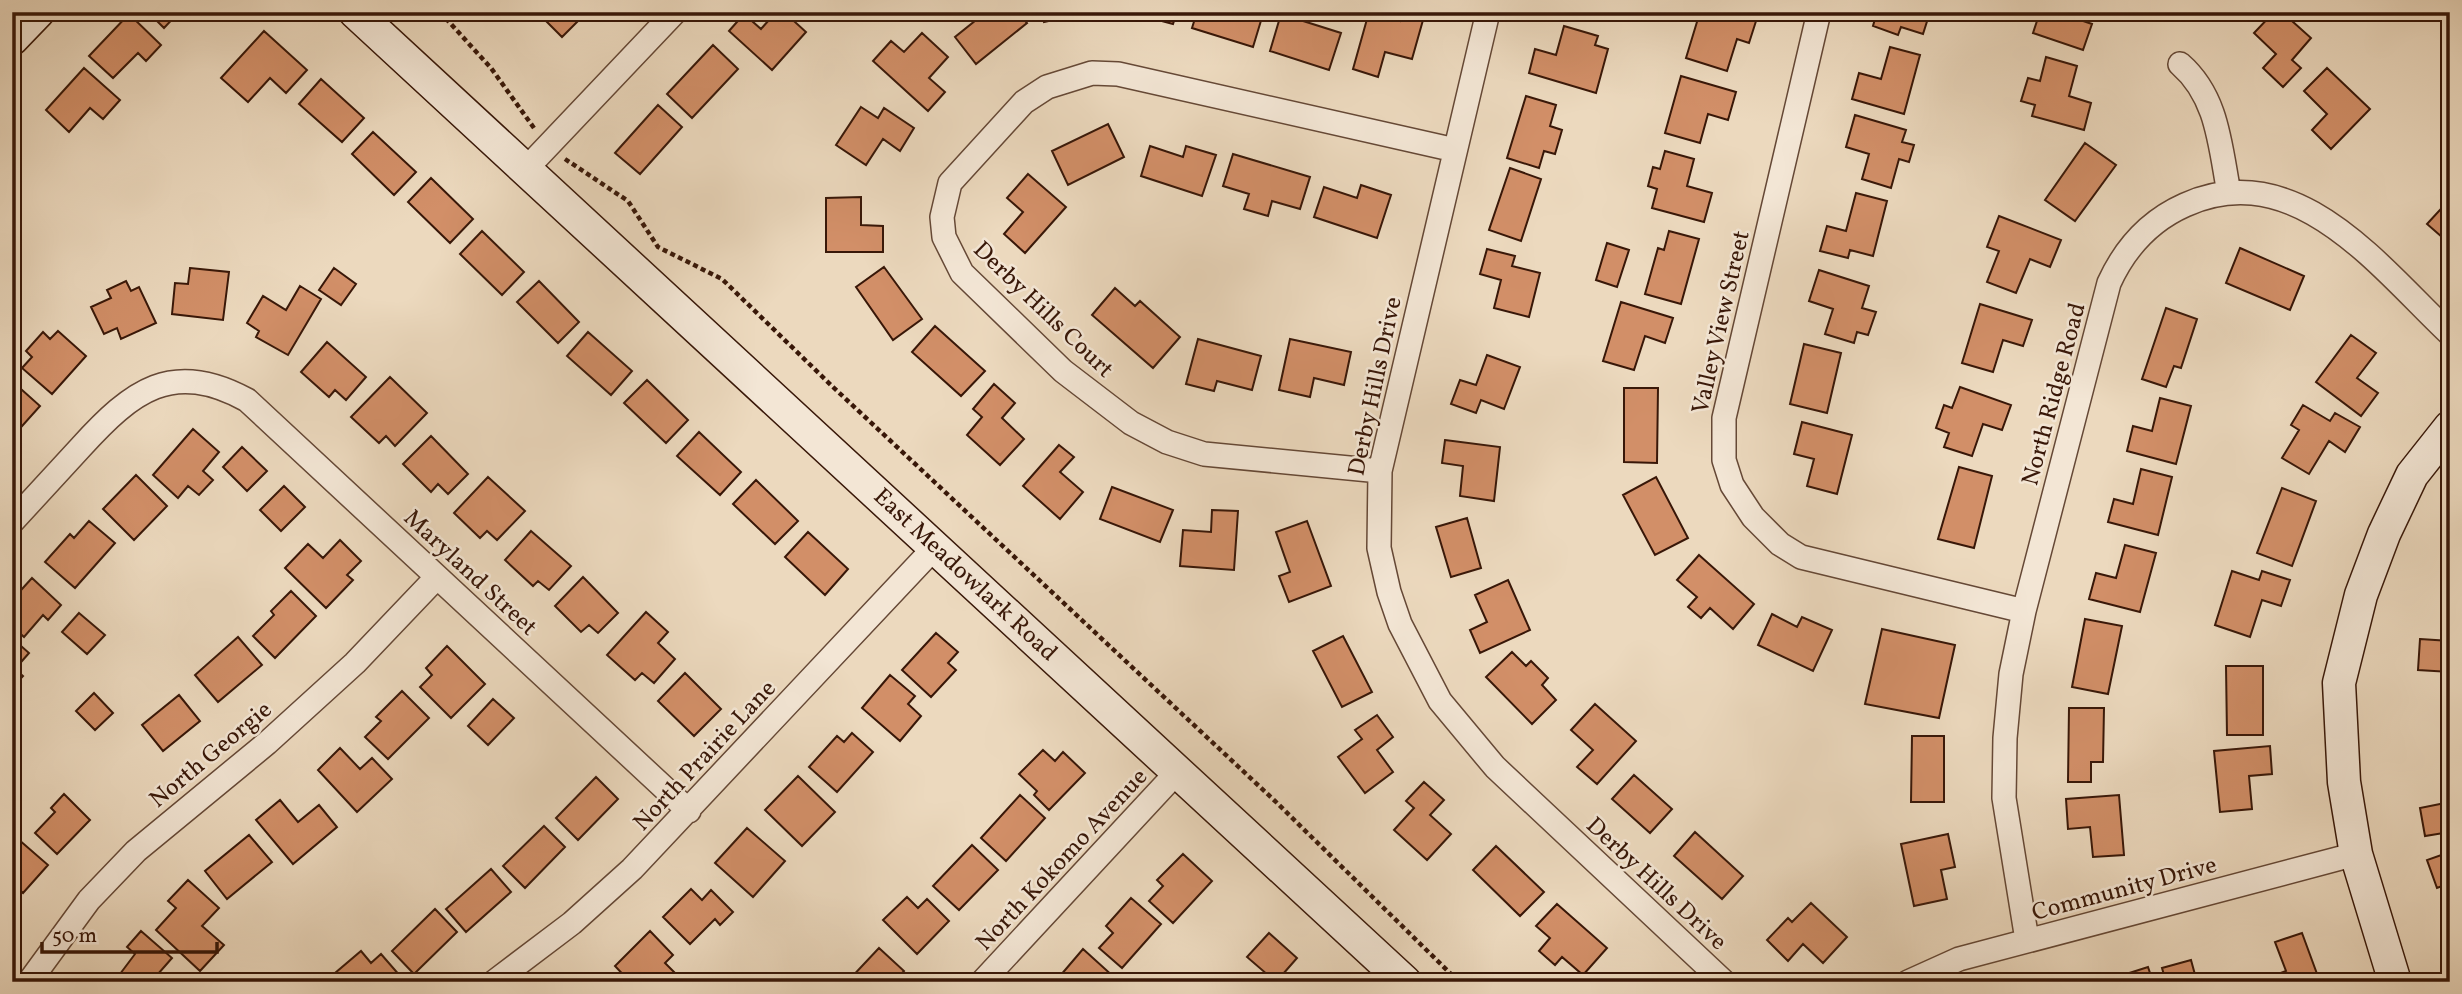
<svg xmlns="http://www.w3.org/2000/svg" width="2462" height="994" viewBox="0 0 2462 994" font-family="Vollkorn,serif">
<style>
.building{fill:#d28f68;stroke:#381708;stroke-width:2}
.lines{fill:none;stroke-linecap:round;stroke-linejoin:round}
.street-casing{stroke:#654836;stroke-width:26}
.secondary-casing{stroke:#381708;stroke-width:35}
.path{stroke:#381708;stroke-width:4.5;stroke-dasharray:5 3.5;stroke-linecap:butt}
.street{stroke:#f3e6d5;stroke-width:23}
.secondary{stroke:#f3e6d5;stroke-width:32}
.labels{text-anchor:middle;stroke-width:5;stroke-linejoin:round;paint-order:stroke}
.street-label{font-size:24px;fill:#381708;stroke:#f3e6d5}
</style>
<rect width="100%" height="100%" fill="#ecd9be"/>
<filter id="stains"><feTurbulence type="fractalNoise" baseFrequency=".00286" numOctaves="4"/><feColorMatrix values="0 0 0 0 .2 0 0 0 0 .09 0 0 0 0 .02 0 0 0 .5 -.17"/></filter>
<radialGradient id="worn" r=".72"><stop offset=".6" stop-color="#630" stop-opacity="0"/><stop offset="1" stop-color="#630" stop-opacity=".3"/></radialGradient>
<path class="building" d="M148 12H179L164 28Z
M537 12H587L562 37Z
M776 12H784L806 32 772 70 729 31 744 14 761 29Z
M978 12H1018L1027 23 976 64 955 37 981 16Z
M1042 12H1070L1071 16 1044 22Z
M1149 12H1177L1173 24 1147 17Z
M1197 12 1263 14 1253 47 1192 28Z
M1369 12 1400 21 1403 12 1425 13 1412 59 1385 52 1378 77 1353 69Z
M1700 12H1737L1757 18 1749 43 1737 39 1727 71 1686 58Z
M1877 12H1930L1923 34 1901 27 1898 35 1873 26Z
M2040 12H2073L2071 17 2092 24 2083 50 2033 33Z
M2274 12H2282L2311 38 2292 60 2301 68 2283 87 2263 68 2276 54 2254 33Z
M129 14 161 45 146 61 138 53 113 78 89 56Z
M1281 14 1341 33 1329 70 1270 51Z
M1564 26 1598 36 1595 45 1608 49 1596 93 1529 73 1535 49 1556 55Z
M264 31 307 70 286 93 270 78 248 102 221 78Z
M922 33 948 57 929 78 945 92 928 111 873 61 891 41 904 52Z
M713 45 738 69 692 118 667 94Z
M1890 47 1920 55 1904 114 1852 99 1859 73 1881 79Z
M2046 57 2077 66 2069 96 2091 103 2084 130 2032 116 2035 105 2021 101 2028 78 2040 81Z
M84 68 120 100 103 119 90 108 69 132 46 110Z
M2327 68 2370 109 2331 149 2312 130 2327 114 2304 91Z
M1681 76 1736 92 1728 120 1708 114 1700 143 1665 133Z
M321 79 364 118 342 142 299 104Z
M1526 96 1556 105 1550 126 1562 130 1555 154 1544 151 1539 168 1507 158Z
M658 105 682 127 640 174 615 153Z
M861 107 878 118 884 108 914 128 900 151 883 139 866 165 836 145Z
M1855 115 1906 130 1902 142 1914 145 1909 162 1899 159 1891 188 1862 179 1869 154 1846 147Z
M1108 124 1124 157 1068 185 1052 151Z
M373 132 416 172 394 195 352 154Z
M2085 143 2116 165 2075 221 2045 200Z
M1150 146 1183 157 1186 146 1216 155 1202 196 1141 176Z
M1665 151 1694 159 1687 186 1712 193 1704 222 1652 208 1657 189 1648 186 1653 167 1660 169Z
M1233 154 1310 177 1300 209 1272 201 1268 216 1244 209 1249 194 1223 186Z
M1510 168 1541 179 1521 241 1489 230Z
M1028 174 1066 207 1025 253 1004 234 1023 212 1007 198Z
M431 178 473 219 450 243 408 202Z
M1361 185 1391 195 1377 238 1314 217 1324 187 1357 198Z
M1856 193 1887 201 1873 256 1850 250 1848 258 1820 251 1827 226 1846 231Z
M861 197V225L883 226V252H826V198Z
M2450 199V244L2427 224Z
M1999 216 2061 240 2050 267 2030 259 2016 293 1987 282 1999 251 1987 247Z
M482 231 524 272 502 295 460 254Z
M1669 231 1699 239 1681 304 1645 294 1658 248 1664 250Z
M1607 243 1629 250 1617 287 1596 280Z
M2240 248 2304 276 2290 310 2226 283Z
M1487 249 1515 256 1512 266 1540 273 1529 317 1494 308 1501 280 1480 274Z
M884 267 922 319 893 340 856 287Z
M190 268 229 272 223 320 172 314 175 283 188 284Z
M334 268 356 284 341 305 319 290Z
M1819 270 1869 286 1862 308 1876 312 1868 335 1857 332 1854 343 1825 334 1833 309 1809 301Z
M126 281 131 291 139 287 156 323 121 339 117 328 104 334 91 307 111 298 107 290Z
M539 281 579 322 558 343 517 302Z
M300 286 321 299 288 355 256 337 259 331 247 323 263 296 286 310Z
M1115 288 1135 306 1140 301 1180 337 1153 368 1092 315Z
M1621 302 1673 318 1665 343 1645 336 1634 370 1603 361Z
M1980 304 2032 320 2023 346 2003 340 1993 372 1962 363Z
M2166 308 2197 319 2181 368 2174 366 2166 387 2142 379Z
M935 326 985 371 961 396 912 352Z
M58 331 86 356 52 394 22 368 32 357 26 351 43 332 50 339Z
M588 332 632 371 611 395 567 356Z
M2351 335 2376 353 2357 378 2378 393 2361 416 2316 382Z
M1198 339 1261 356 1252 390 1217 381 1214 391 1186 384Z
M1290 339 1351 352 1344 385 1314 378 1310 397 1279 390Z
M327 342 366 377 346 400 335 390 329 397 301 372Z
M1804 344 1841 353 1827 413 1790 404Z
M1487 355 1520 367 1504 409 1481 400 1476 413 1451 404 1460 380 1476 385Z
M390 377 427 413 395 446 386 436 379 443 351 417Z
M647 380 688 420 666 443 624 403Z
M12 381 40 406 15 434 12 432Z
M994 384 1015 403 1002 418 1024 439 1000 465 967 435 982 417 973 409Z
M1960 387 2011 405 2002 430 1983 424 1972 456 1944 447 1949 433 1936 428 1944 405 1952 408Z
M1624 388H1658L1657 463 1624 462Z
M2160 398 2191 406 2176 464 2127 451 2133 426 2152 431Z
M2303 405 2330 421 2335 413 2360 427 2345 452 2329 441 2309 474 2282 458 2299 430 2291 425Z
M1802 422 1852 435 1837 494 1807 486 1814 459 1794 454Z
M193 429 219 452 203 471 213 480 199 495 188 486 178 498 153 475Z
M699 432 741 472 720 495 677 456Z
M431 436 468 474 448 494 438 484 431 492 403 464Z
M1445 440 1500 447 1494 501 1460 496 1463 466 1442 463Z
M1059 445 1074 457 1060 472 1083 492 1060 519 1023 486Z
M242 447 267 471 247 491 223 467Z
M1959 467 1992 476 1974 548 1938 539Z
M2141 469 2172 477 2158 535 2108 522 2114 499 2133 504Z
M136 475 167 506 134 540 103 509Z
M488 477 525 511 497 540 487 531 480 538 454 513Z
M1656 477 1688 538 1655 555 1623 495Z
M756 480 798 521 775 544 733 504Z
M284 486 305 507 281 531 260 510Z
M1112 487 1173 510 1160 542 1100 519Z
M2282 488 2316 501 2292 566 2257 553Z
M1212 510 1238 511 1234 570 1180 566 1183 530 1211 532Z
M1467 518 1481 568 1451 577 1436 527Z
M89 521 115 543 75 588 45 562 70 534 74 538Z
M1307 521 1331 586 1289 602 1279 576 1290 572 1276 532Z
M531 531 571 566 549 590 538 581 533 586 505 560Z
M808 532 848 569 825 595 785 557Z
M340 540 361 561 347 575 353 580 326 608 285 568 308 544 323 558Z
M2125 545 2156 553 2140 612 2089 599 2096 573 2116 578Z
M1699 555 1754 604 1733 629 1710 608 1701 618 1688 607 1697 597 1677 580Z
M2232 571 2259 580 2262 571 2290 580 2281 606 2262 600 2250 637 2215 625Z
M583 577 618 613 598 633 589 625 581 632 555 606Z
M32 578 61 605 48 620 43 615 24 637 12 626V600Z
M1508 580 1530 630 1480 653 1470 630 1487 622 1475 595Z
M291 591 316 616 275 658 253 636 274 615 271 611Z
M646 612 668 632 658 643 675 659 654 683 642 673 635 680 607 655Z
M79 613 105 635 87 654 62 632Z
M1772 614 1797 627 1802 617 1832 630 1813 671 1758 645Z
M2085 619 2122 626 2108 694 2072 687Z
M1882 629 1955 645 1939 718 1865 704Z
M936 633 958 652 948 663 956 670 931 697 902 670Z
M1343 636 1372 692 1342 707 1313 651Z
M238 637 262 665 218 702 195 675Z
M12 638 29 653 15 669 23 676 12 688Z
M2420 639 2450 641V672L2418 670Z
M447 646 485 684 451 718 420 687 432 675 426 668Z
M1512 652 1526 666 1531 661 1548 678 1542 685 1556 700 1532 724 1486 677Z
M2226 666H2263V735H2227Z
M685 673 721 709 694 736 658 701Z
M890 675 915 696 908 704 921 716 900 741 862 708Z
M402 691 429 718 388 759 365 737 381 721 376 717Z
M94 693 113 713 95 730 76 711Z
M179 695 200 721 163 751 142 725Z
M493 699 514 718 488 745 468 726Z
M1595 704 1636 741 1597 784 1577 767 1593 750 1571 730Z
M2069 708H2104L2103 762H2091V782H2068Z
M1377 715 1393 737 1377 750 1393 772 1365 793 1338 757 1362 739 1355 730Z
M852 733 873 752 837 792 809 767 837 736 844 742Z
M1912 736H1944V802H1911Z
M2270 746 2272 774 2249 776 2252 809 2220 812 2214 751Z
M2450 747V785L2443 748Z
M340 748 360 769 372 758 392 779 357 812 318 770Z
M1043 750 1055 761 1063 752 1085 773 1049 810 1034 795 1037 791 1019 774Z
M1634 775 1672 809 1650 833 1612 799Z
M798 776 835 812 802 846 765 810Z
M596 777 618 799 578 840 556 818Z
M1424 782 1444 800 1430 815 1451 834 1427 860 1394 830 1414 808 1406 801Z
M64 794 90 820 57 854 35 833 55 812 51 808Z
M1020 795 1045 818 1006 861 981 838Z
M2119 795 2124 855 2093 857 2090 827 2068 829 2066 799Z
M280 800 298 822 319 805 337 827 293 864 256 820Z
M2450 802V832L2425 836 2420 808Z
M544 826 565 847 525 888 503 866Z
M747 828 785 861 753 897 715 863Z
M1695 832 1743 876 1722 899 1674 856Z
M1948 834 1955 867 1941 870 1947 899 1914 906 1901 844Z
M249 835 272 862 227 899 205 871Z
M18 839 48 865 23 893 17 888 12 894V846Z
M972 845 998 870 959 910 933 886Z
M1496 846 1544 892 1520 916 1473 870Z
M2450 852V883L2437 888 2427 860Z
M1183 854 1212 881 1173 923 1149 901 1163 886 1157 880Z
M491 869 511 892 466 932 446 909Z
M188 880 219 908 202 926 224 945 200 971 156 930 176 908 168 901Z
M691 889 702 900 711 890 733 912 720 925 715 919 690 944 663 917Z
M907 897 918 908 927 899 949 921 917 954 883 920Z
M1131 898 1161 924 1122 968 1099 948 1113 933 1106 926Z
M1811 903 1847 937 1823 963 1803 944 1788 961 1767 940 1788 918 1792 922Z
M1557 904 1607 948 1583 975 1562 957 1555 965 1539 951 1550 938 1536 926Z
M435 909 457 932 414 974 392 951Z
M141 931 172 958 151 982H114L135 954 127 947Z
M650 931 673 955 665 963 678 976 671 982H630L615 966Z
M1269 933 1297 958 1276 982 1247 957Z
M2302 933 2320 982H2257L2286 971 2275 942Z
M879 948 904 971 894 982H847Z
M1083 949 1114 977 1110 982H1067L1060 976Z
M361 951 371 963 381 954 401 977 396 982H330L328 979Z
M2191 960 2197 982H2166L2162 968Z
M2148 967 2153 982H2122L2120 976Z"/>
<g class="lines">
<g class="street-casing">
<path id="street" d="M1488 12 1380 471 1379 548 1389 592 1400 624 1440 701 1495 767 1724 982
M1819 12 1724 418V460L1732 485 1753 517 1780 544 1801 557 2024 611
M2180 64C2218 97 2220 146 2229 193
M526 169 675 12
M1380 471 1204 454 1167 442 1131 423 1063 371 962 273 944 237 942 217 950 183 1024 102 1047 87 1092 73 1118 74 1455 150
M12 522C35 497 58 472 81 447 132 391 172 359 247 400L689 811
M2027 940 2004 798 2005 738 2011 674 2024 611 2109 283C2125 248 2149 221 2185 205 2296 155 2379 267 2450 334
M29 982 89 900 136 851 267 743 355 663 437 577
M494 982 572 923 632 869 936 546
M982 982 1178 771
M1908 982 1959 959 2356 854"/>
</g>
<g class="secondary-casing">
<path id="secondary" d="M355 12 1405 982
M12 39 38 12
M2395 982 2356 854 2344 782 2339 683 2361 595 2384 534 2412 475 2450 427"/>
</g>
<path class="path" d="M440 12 491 68 534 128
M565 159 628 201 658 247 722 279 833 387 1275 801 1459 982"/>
<use href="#street" class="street"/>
<use href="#secondary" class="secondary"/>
</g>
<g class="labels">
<g class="street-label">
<text transform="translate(1044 309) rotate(44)" y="8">Derby Hills Court</text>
<text transform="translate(1720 322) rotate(-77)" y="8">Valley View Street</text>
<text transform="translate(1374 386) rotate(-78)" y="8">Derby Hills Drive</text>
<text transform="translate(2053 394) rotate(-75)" y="8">North Ridge Road</text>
<text transform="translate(471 572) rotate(43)" y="8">Maryland Street</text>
<text transform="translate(966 574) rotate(43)" y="8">East Meadowlark Road</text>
<text transform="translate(210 754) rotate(-40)" y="8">North Georgie</text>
<text transform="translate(704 755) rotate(-47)" y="8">North Prairie Lane</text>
<text transform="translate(1061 859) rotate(-47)" y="8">North Kokomo Avenue</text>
<text transform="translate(1657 883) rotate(43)" y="8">Derby Hills Drive</text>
<text transform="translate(2124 888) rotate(-15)" y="8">Community Drive</text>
</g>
</g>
<rect width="2462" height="994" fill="none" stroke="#ecd9be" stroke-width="42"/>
<rect x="14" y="14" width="2434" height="966" fill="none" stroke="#381708" stroke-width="3.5"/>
<rect x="21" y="21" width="2420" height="952" fill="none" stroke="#381708" stroke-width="2"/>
<path d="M42 942v10h175v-10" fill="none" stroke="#381708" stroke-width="3.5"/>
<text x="52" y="942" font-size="21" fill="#381708" stroke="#f3e6d5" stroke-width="5" paint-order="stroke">50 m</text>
<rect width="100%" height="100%" filter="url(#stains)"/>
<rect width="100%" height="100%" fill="url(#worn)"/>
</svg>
